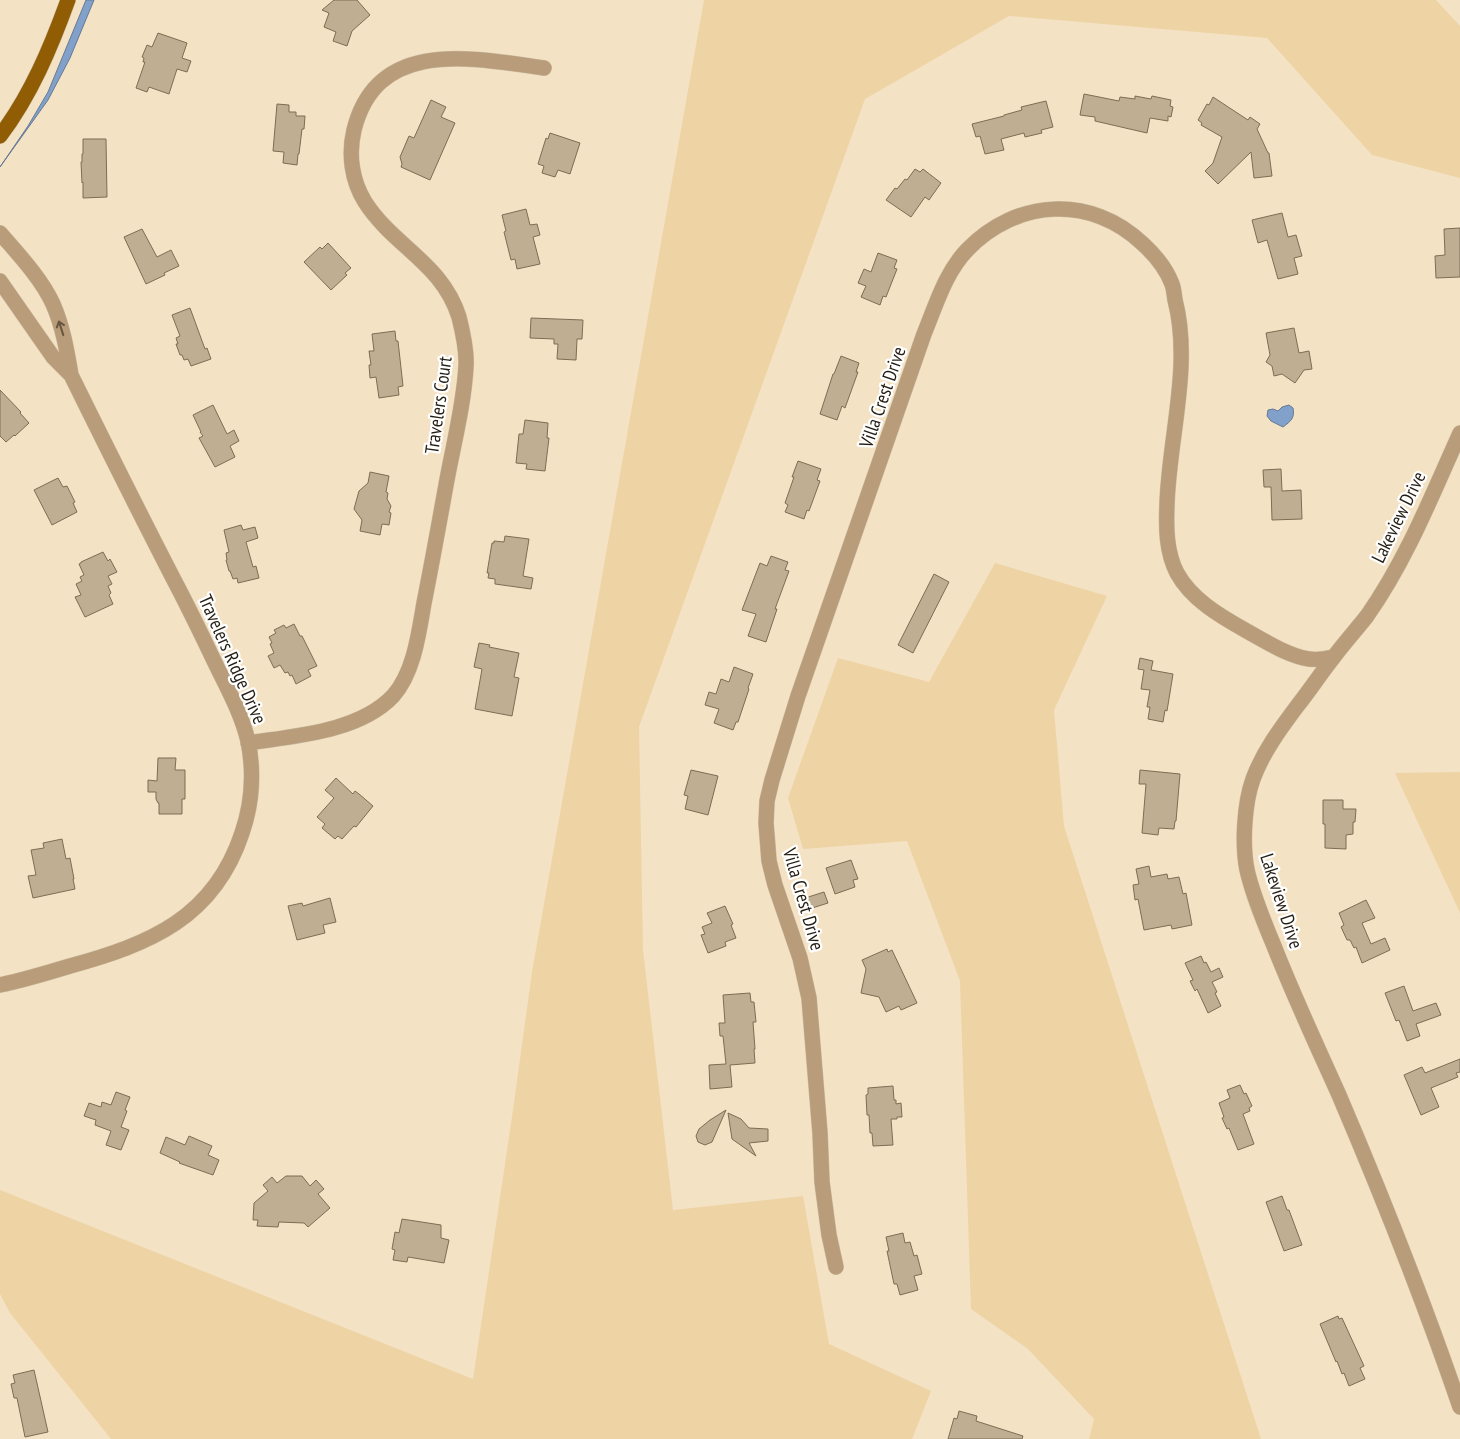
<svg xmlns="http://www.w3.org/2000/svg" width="1460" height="1439" viewBox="0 0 1460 1439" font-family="'PT Sans Narrow',sans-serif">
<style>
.green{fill:#eed3a5}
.water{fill:#82a1ca;stroke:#667993}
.building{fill:#bfae92;stroke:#7d6d53}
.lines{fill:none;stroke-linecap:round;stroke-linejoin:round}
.minor-casing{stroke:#cebfa5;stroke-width:16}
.major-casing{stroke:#cebfa5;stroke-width:16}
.minor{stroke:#b99c79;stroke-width:15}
.major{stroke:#905d04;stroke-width:15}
.oneway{stroke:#665640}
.labels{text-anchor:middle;stroke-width:4.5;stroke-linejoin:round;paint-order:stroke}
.street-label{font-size:19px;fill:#231d12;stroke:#fff}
</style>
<rect width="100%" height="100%" fill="#f4e2c5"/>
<path class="green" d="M704 0H1436L1460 26V178L1372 155 1267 38 1009 16 865 99 639 727 643 950 673 1210 803 1196 829 1344 931 1391 912 1439H111L10 1313 0 1294V1190L473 1379 512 1117 532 972Z
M995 563 1107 596 1054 710 1064 826 1261 1439H1089L1094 1419 1028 1349 971 1309 960 981 907 841 803 849 788 798 838 658 929 682Z
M1460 772V913L1395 773Z"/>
<path class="water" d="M86 0H94L70 58 48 100 0 167 28 126 48 92Z
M1289 405 1293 408C1295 418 1291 421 1283 427L1271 421 1267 416 1268 410 1273 409 1278 411 1282 407Z"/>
<path class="building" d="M334 0H357L370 15 352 31 347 46 333 41 336 32 324 27 329 13 322 10Z
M158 33 187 43 182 58 191 61 187 72 177 69 169 94 149 87 147 92 136 88 145 62H143L144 58 142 57 147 45 152 47Z
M1084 94 1119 101 1120 97 1135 99V96L1151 99 1152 96 1171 100 1170 106 1173 107 1171 117 1168 116V121L1150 118 1147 133 1095 121V117L1080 115Z
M1213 97 1248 120 1250 117 1260 124 1257 129 1268 153H1269L1272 176 1254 178 1251 152 1218 184 1205 171 1213 163 1222 137 1201 125 1202 123 1198 120 1207 104 1209 105Z
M431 100 446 107 441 117 455 123 430 180 401 167 402 164 400 157 409 136 414 138Z
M1046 101 1053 127 1041 130 1042 133 1025 137 1024 133 1001 139 1004 150 985 154 980 136 976 137 972 124 1004 116V115L1022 110 1021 107Z
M277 104 289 105V112H296V116H305L304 129H302L299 154H298L297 165 283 163 284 152 273 151Z
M550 133 580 143 570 174 558 170 555 177 542 173 544 166 538 164 546 138 548 139Z
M83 139H106L107 197 83 198V182L82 183 81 162H82V154H83Z
M915 169 920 172 923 169 941 183 929 200 925 197 911 217 886 200 895 188 897 189 905 179 907 180Z
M526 209 530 225 537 224 540 235 533 237 540 264 517 269 515 259 511 260 504 232 506 231 502 215Z
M1282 213 1288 237 1296 235 1302 256 1294 258 1298 274 1278 279 1267 240 1258 243 1252 220Z
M1460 228V277L1436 278 1435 256 1445 255 1444 229Z
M142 229 157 257 171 250 179 266 164 273 165 275 146 284 124 237Z
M328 243 351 268 345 273 347 275 331 290 304 262 320 247 322 249Z
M878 253 897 260 894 268 897 269 886 297 883 296 880 305 861 297 866 286 858 283 864 269 871 272Z
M190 308 205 349 207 348 211 359 191 366 188 359 184 360 182 355H180L176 344H178L176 338 180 336 172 315Z
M531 318 583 320 582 339H577L576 360 557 359 558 344H554V339L530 338Z
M1294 328 1299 353 1309 351 1312 369 1304 370 1295 383 1282 374 1274 376 1272 366 1266 362 1270 355 1266 333Z
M395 331 396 341H398L403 386 398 387 399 395 379 398 376 377 370 378 369 365H371L369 351H374L372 334Z
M841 356 859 363 856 372H858L845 408 842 406 837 420 820 414 833 374H834Z
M0 390 21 412 20 413 29 423 15 436 14 435 6 442 0 436Z
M213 405 227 434 234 430 239 441 230 446 235 457 215 467 199 438 203 436 200 432H201L193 415Z
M525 420 548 423 547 438H549L545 471 526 469 527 464 516 463 519 434H523Z
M798 461 821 469 817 480 820 481 809 511 807 510 804 519 785 512 788 505 785 503 794 477H792Z
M1281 469 1282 491 1301 490 1302 519 1272 520 1271 487H1264L1263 470Z
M370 472 389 476 386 492 388 493 387 499 391 506 389 512 391 513 389 525 382 524 380 535 360 531 362 520 354 509 359 491 368 483Z
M58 478 63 487 67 486 75 502 73 503 77 512 52 525 34 490Z
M241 525 243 530 255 527 258 538 246 542 253 567 256 566 259 578 238 583 237 578 233 579 230 571H229L226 560H227L226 553 229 552 224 530Z
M505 536 529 539 523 576 533 578 531 589 495 584V579L488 578 489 573H487L492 543H494V541L504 542Z
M103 552 108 561 110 559 117 572 108 576 112 584 108 586 111 593 109 595 113 604 85 617 75 597 81 595 76 584 82 581 80 577 84 575 79 564 81 563V562Z
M771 556 788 562 785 570 789 571 775 609H777L766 642 748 636 756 614 742 610 760 563 767 566Z
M934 574 949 582 913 653 898 645Z
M294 624 300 636H302L317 666 308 670 311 676 296 684 292 675 290 676 288 672 285 673 280 665 274 668 268 656 274 653 270 644 272 643 269 637 276 633 274 630 284 625 286 628Z
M479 643 490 645 489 647 519 653 514 677 519 678 512 716 475 709 482 669 474 667Z
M1140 658 1153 661 1151 670 1173 674 1167 711 1165 710 1163 722 1148 719 1150 707H1147L1150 690 1141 689 1144 670 1138 669Z
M734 667 753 674 748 688 749 689 738 722H736L733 730 714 723 719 709 705 705 709 692 716 694 721 679 729 682Z
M158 758H176L175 770H185V799H182V814H159V803H158L156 799V792H148V780L157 781Z
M691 770 718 776 708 815 685 809 688 796 684 795Z
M1140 770 1180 774 1176 821H1175L1174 829 1159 828 1158 835 1142 833 1146 784H1139Z
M336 778 353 794 355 791 359 794 373 806 356 827 354 826 342 839 338 836 335 839 322 828 325 824 317 817 334 798 325 790Z
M1323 800H1343V809H1356L1355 822H1353V834L1346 835V849L1325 848V824H1323Z
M62 839 66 859 70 858 74 879H73L75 889 33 898 28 876 36 875 31 850 44 848 43 843Z
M851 860 858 879 853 880 855 887 835 894 826 868Z
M1149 866 1151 877 1167 874 1168 879 1179 877 1183 894 1186 893 1192 925 1172 929 1171 925 1144 930 1138 899 1135 900 1133 885 1139 884 1136 869Z
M824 892 828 903 806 910 802 899Z
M330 898 336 922 323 925 325 933 297 940 288 906 302 903 303 906Z
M1366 900 1375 918 1362 923 1371 944 1385 938 1390 950 1362 963 1356 947 1354 948 1350 940H1347L1341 927 1344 925 1339 913Z
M725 906 733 924 731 925 736 938 725 942 726 946 708 953 701 935 705 934 702 927 712 923 707 913Z
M887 949 888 952 892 950 917 1003 901 1010 899 1006 886 1012 879 997 861 993 866 969 862 960Z
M1201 956 1204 963 1206 962 1211 972 1219 968 1223 977 1212 982 1217 992 1215 993 1221 1006 1208 1013 1197 989 1195 991 1190 981 1193 980 1185 963Z
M1404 986 1413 1011 1436 1003 1441 1015 1416 1024 1420 1036 1407 1041 1399 1020 1396 1021 1385 993Z
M750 993 751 1002H754L756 1022H753L755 1049H754L755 1063 730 1065 732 1087 710 1089 709 1065 726 1064 723 1036H720L719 1023H725L723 995Z
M1460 1059V1072L1456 1073 1458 1077 1431 1088 1439 1107 1421 1115 1404 1075 1422 1067 1425 1073Z
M1240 1085 1244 1094 1246 1093 1252 1106 1249 1108 1250 1111 1243 1114 1254 1144 1238 1150 1229 1128 1227 1129 1222 1118 1224 1117 1219 1103 1230 1098 1227 1090Z
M893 1086 894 1100H896V1104L901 1103 902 1117H897V1119H891L893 1145 873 1146 872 1133H870L869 1115H867L866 1095 868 1094V1088Z
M116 1092 130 1097 125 1110 127 1111 121 1127 129 1130 121 1150 106 1145 111 1131 95 1125 96 1120 84 1116 89 1103 101 1107 102 1102 111 1105Z
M726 1110 712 1142 705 1145 698 1142 696 1136 699 1129 710 1120Z
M728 1113 741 1119 749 1128 768 1129V1141L749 1143 756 1156 732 1139Z
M189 1136 212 1146 208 1155 219 1160 213 1175 179 1163 180 1162 160 1153 166 1137 185 1145Z
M286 1176H302L310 1186 316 1180 324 1189 318 1194 330 1208 308 1227 304 1223 279 1222 278 1227 257 1226 258 1220H253L254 1203 268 1191 263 1185 272 1177 277 1183Z
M1282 1196 1287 1210H1289L1302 1245 1284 1251 1266 1202Z
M402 1219 441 1225V1238L449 1240 444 1263 408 1257 407 1262 393 1260 395 1250 392 1249 395 1232 399 1233Z
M903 1233 905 1243 910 1242 914 1256 917 1255 922 1274 914 1276 918 1290 900 1295 897 1284H894L887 1251H889L886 1237Z
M1338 1316 1339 1319 1342 1318 1364 1366 1360 1368 1365 1379 1349 1386 1344 1373 1342 1374 1337 1361 1336 1362 1320 1324Z
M34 1370 48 1432 25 1437 17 1398H14L11 1384 15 1383 13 1375Z
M959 1411 977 1416 976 1421 1023 1436 1022 1439H948L954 1418 957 1419Z"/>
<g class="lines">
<g class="minor-casing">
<path id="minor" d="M0 233C19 255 41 278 53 304 63 327 67 351 71 375 105 444 139 512 174 580 190 610 204 640 219 671 230 693 242 716 248 741 254 771 252 804 242 833 214 918 150 944 70 966 47 973 24 980 0 985
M0 281 53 357 71 375
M1460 433C1432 495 1407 559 1367 616 1356 630 1344 643 1333 658 1321 673 1310 690 1298 705 1280 729 1263 752 1253 779 1244 804 1242 845 1247 870 1253 896 1264 922 1274 946 1294 997 1317 1046 1339 1095 1383 1198 1424 1302 1460 1407
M248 743C294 736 359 732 393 696 414 673 419 632 424 603 432 563 439 524 446 485 453 446 464 405 466 366 467 350 463 333 459 317 442 263 394 247 365 202 352 181 348 155 354 130 377 37 473 58 544 68
M836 1267 829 1235 822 1182 820 1133 809 998 800 958 775 885 769 861 766 823 767 801 772 780 798 696 924 334C936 305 945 273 967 250 1016 199 1091 194 1143 244 1155 255 1166 268 1172 284 1174 289 1174 294 1175 300 1192 365 1169 438 1167 504 1166 527 1166 552 1177 573 1191 599 1220 616 1245 630 1263 640 1288 656 1309 659 1317 660 1325 659 1333 657"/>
</g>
<g class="major-casing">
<path id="major" d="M0 136C31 95 51 47 68 0"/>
</g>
<use href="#minor" class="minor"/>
<use href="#major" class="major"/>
</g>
<defs><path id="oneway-shaft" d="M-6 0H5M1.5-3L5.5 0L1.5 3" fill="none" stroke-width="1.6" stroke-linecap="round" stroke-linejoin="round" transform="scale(1.25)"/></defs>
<use class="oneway" href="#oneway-shaft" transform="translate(61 328) rotate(-108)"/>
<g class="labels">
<g class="street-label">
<text transform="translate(882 397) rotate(-71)" y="7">Villa Crest Drive</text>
<text transform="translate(438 405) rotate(-82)" y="7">Travelers Court</text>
<text transform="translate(1398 517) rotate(-64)" y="7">Lakeview Drive</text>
<text transform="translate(233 659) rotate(66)" y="7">Travelers Ridge Drive</text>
<text transform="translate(804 899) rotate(74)" y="7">Villa Crest Drive</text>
<text transform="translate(1282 901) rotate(72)" y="7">Lakeview Drive</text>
</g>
</g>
</svg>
